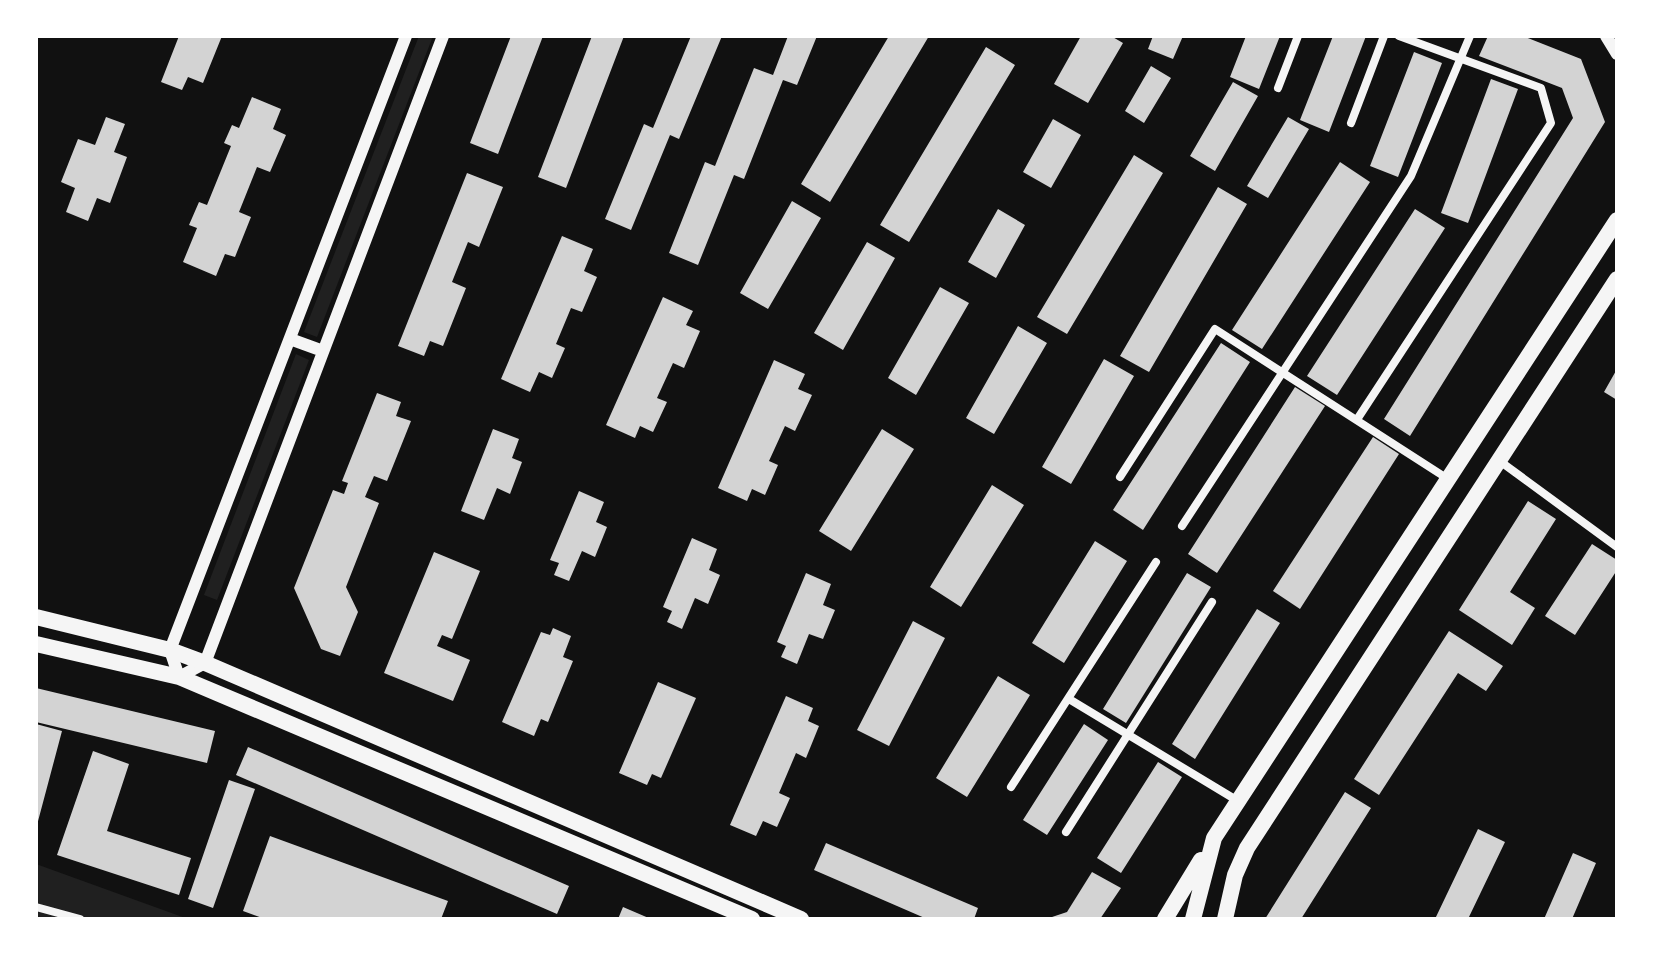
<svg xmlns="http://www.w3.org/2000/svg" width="1653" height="955" viewBox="0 0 1653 955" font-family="Commissioner,sans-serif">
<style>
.green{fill:#202020}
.building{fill:#d3d3d3}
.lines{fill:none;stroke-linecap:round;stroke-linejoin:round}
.minor{stroke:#f5f5f5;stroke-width:8}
.tertiary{stroke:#f5f5f5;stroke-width:12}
.primary{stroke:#f5f5f5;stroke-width:16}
</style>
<rect width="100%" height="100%" fill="#111"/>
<path class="green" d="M419 36H433L317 337 304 332Z
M296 354 309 360 217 600 204 595Z
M36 864 188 919H36Z"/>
<path class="building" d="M179 36H222L203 83 188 77 182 90 161 82Z
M511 36H543L498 154 470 143Z
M592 36H624L566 188 538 177Z
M691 36H722L679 139 670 135 631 230 605 219 644 124 653 128Z
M788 36H817L797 85 783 80 744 179 734 175 698 265 669 253 705 162 715 166 754 68 773 75Z
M889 36H929L830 202 801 184Z
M1081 36H1111L1123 43 1088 103 1054 84Z
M1153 36H1183L1173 59 1148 49Z
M1246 36H1280L1259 89 1230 77Z
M1333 36H1366L1329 132 1300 120Z
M1488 36H1523L1581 59 1605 122 1410 436 1384 419 1573 118 1562 88 1479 56Z
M986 47 1015 65 909 242 880 225Z
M1414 52 1442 63 1398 177 1370 166Z
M1151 66 1171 78 1144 123 1125 111Z
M1491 79 1518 89 1468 223 1441 213Z
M1233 82 1258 96 1215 171 1190 156Z
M252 97 281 109 273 129 286 135 270 172 257 167 239 212 251 217 235 257 225 254 216 276 183 262 197 228 189 225 199 202 207 205 231 146 224 143 232 125 239 128Z
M106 117 125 124 114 152 127 157 110 203 97 198 88 221 66 212 75 188 61 182 78 139 95 145Z
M1288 117 1309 129 1268 198 1247 186Z
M1053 119 1081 135 1051 188 1023 172Z
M1134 155 1163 173 1067 334 1037 317Z
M1340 162 1370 182 1262 349 1232 330Z
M467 173 503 187 479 247 468 242 452 282 466 288 443 346 430 341 424 356 398 346Z
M1218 187 1247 204 1149 372 1120 356Z
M792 201 821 218 768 309 740 293Z
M998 209 1025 225 996 278 968 262Z
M1415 209 1445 228 1337 395 1307 376Z
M562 236 593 249 584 271 597 277 582 312 571 308 556 344 565 348 552 378 539 372 530 392 501 379Z
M867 242 895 258 843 350 814 333Z
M940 287 969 303 916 395 888 378Z
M663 297 693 311 686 325 700 331 684 368 673 363 657 398 667 402 653 432 640 426 635 438 606 425Z
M1018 326 1047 343 994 434 966 418Z
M1221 343 1250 362 1143 530 1113 510Z
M1104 359 1134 376 1071 484 1042 467Z
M774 360 805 374 798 389 812 395 795 431 785 426 769 461 778 465 765 495 752 489 747 501 718 488Z
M1617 369V400L1604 392Z
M1295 387 1325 406 1217 573 1188 554Z
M377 393 401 402 396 416 411 421 387 481 374 476 365 497 379 503 346 587 358 612 340 656 321 649 294 588 333 490 344 494 348 483 342 481Z
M493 429 519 439 512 458 522 462 510 494 497 488 484 520 461 511Z
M882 429 914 449 851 551 819 531Z
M1373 437 1399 454 1300 609 1273 591Z
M992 485 1024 505 961 607 930 587Z
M579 491 604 502 596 522 607 527 595 557 582 551 569 581 554 575 559 563 550 560Z
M1528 501 1556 519 1510 592 1535 608 1512 645 1459 610Z
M692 538 717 549 709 570 720 575 708 604 695 598 682 629 667 622 672 611 663 607Z
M1095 541 1127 561 1064 663 1032 643Z
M1592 544 1617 560V570L1575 635 1545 616Z
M434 552 480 571 452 639 442 635 437 646 470 660 453 701 384 673Z
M806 573 831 584 823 605 835 610 823 639 809 634 797 664 781 657 786 646 777 642Z
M1187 573 1211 587 1126 723 1103 709Z
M1257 609 1280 623 1195 759 1172 744Z
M913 621 945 638 889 746 857 730Z
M553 628 571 636 563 657 573 661 548 722 541 719 534 736 502 722 541 632 550 635Z
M1449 631 1503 666 1486 691 1458 673 1379 795 1354 779Z
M998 676 1030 695 967 797 936 778Z
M658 682 696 698 661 778 652 774 647 785 619 773Z
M36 688 215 731 207 763 36 722Z
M786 696 813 708 808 721 819 726 806 758 796 753 779 793 790 798 777 827 763 821 756 836 730 825Z
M36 724 62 731 37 825H36Z
M1084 724 1108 740 1047 835 1023 820Z
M248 747 569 886 557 914 236 775Z
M93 751 129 764 107 831 191 858 179 895 57 855Z
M1158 762 1182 777 1121 873 1097 858Z
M229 780 255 789 213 908 188 899Z
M1345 792 1371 808 1301 919H1265Z
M1478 829 1505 842 1468 919H1435Z
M270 836 448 901 441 919H265L243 911Z
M826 843 978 908 974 919H927L814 870Z
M1573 853 1596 863 1572 919H1544Z
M1092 872 1121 888 1100 919H1046L1067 912Z
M623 907 651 919H618Z"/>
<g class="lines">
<path class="minor" d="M1278 88 1298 36
M1351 123 1384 36
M1358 418 1551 123 1541 88 1399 36
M1501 462 1617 547
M1120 477 1215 329 1448 479
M1182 526 1411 176 1470 36
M1069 699 1238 801
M1011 787 1156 562
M1066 832 1212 602
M36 907 80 919"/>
<path class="tertiary" d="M406 36 170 650 179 677 205 663 443 36
M1606 36 1617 54
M290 339 323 351"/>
<path class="primary" d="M36 617 170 650 205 663 801 919
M36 644 179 677 752 919
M1165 919 1201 860
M1193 919 1214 838 1617 220
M1225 919 1235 875 1247 848 1617 279"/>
</g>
<rect width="1653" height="955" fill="none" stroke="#ffffff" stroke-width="76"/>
</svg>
